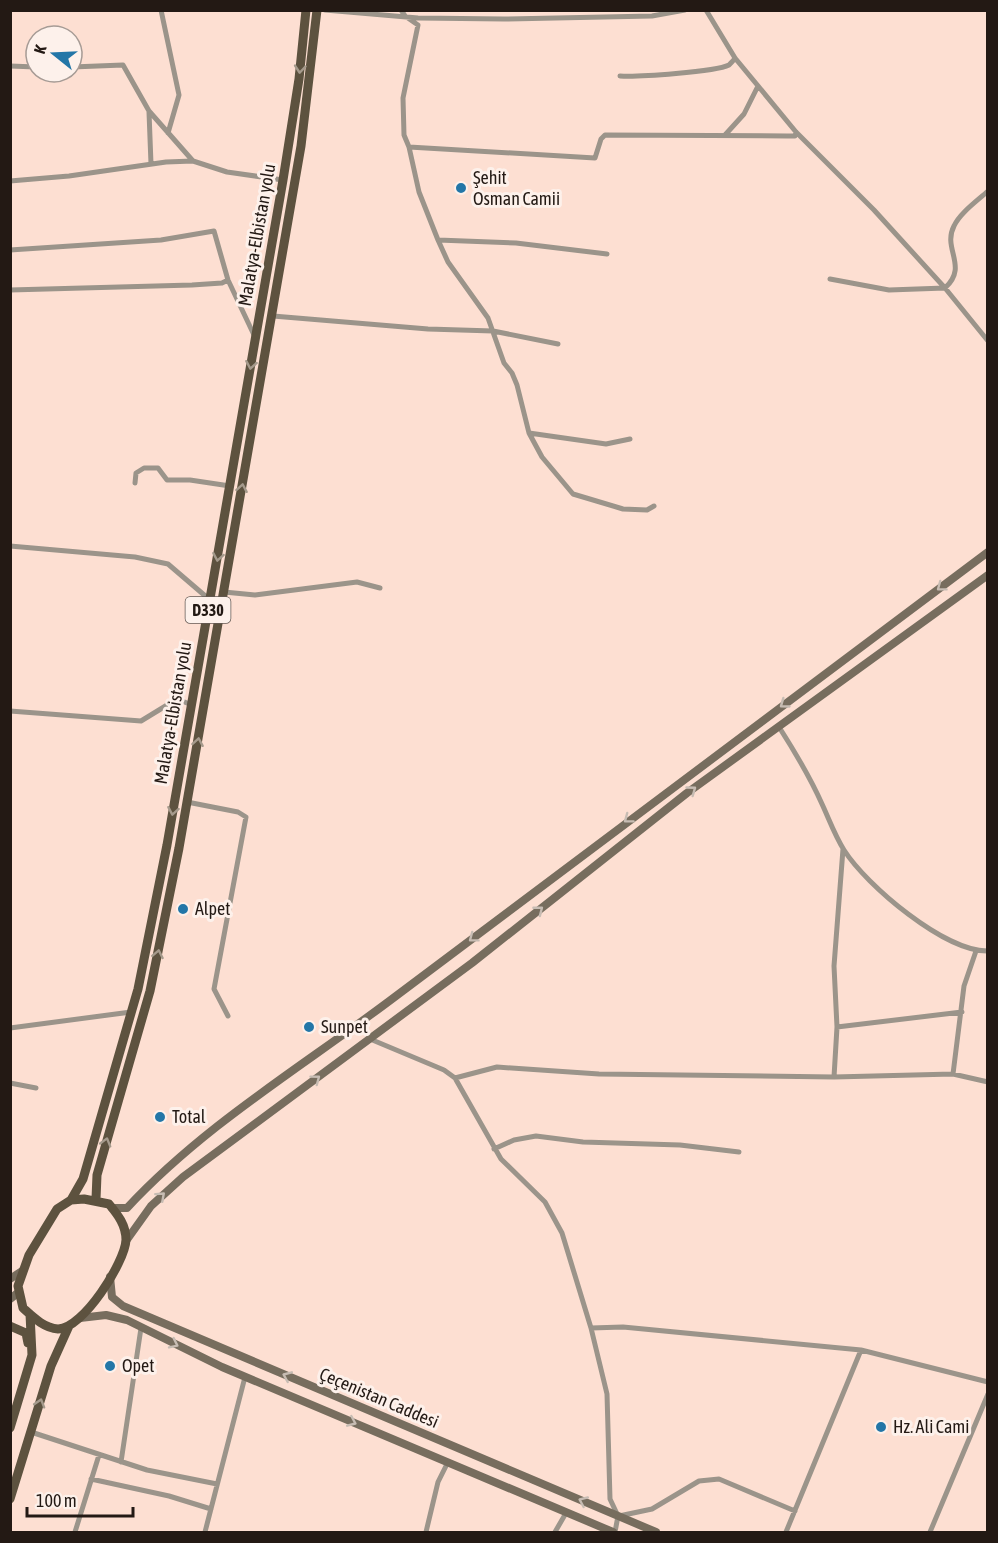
<svg xmlns="http://www.w3.org/2000/svg" width="998" height="1543" viewBox="0 0 998 1543" font-family="'Asap Condensed',sans-serif">
<style>
.lines{fill:none;stroke-linecap:round;stroke-linejoin:round}
.minor{stroke:#9b948a;stroke-width:5}
.secondary{stroke:#776d5e;stroke-width:8}
.primary{stroke:#5d523f;stroke-width:9}
.oneway{stroke:#a59a8c}
.oneway2{stroke:#c7bcb3}
.poi-dot{fill:#2376a7;stroke:#fdf1eb;stroke-width:2}
.labels{text-anchor:middle;stroke-width:6;stroke-linejoin:round;paint-order:stroke}
.shield{fill:#fdf1eb;stroke:#645a54;stroke-width:1.5}
.shield-label{font-size:16px;font-weight:bold;fill:#231914}
.poi-label{font-size:18px;fill:#231914;stroke:#fdf1eb;text-anchor:start}
.street-label{font-size:18px;fill:#231914;stroke:#fdf1eb}
</style>
<rect width="100%" height="100%" fill="#fddfd2"/>
<g class="lines">
<path class="minor" d="M161 10 179 95 168 133
M325 10 418 18 504 19 652 16 685 10
M401 10 405 16 418 25 403 98 404 135 409 147
M706 10 735 58 796 132 874 210 945 288 988 341
M10 66 36 67
M72 67 123 65 149 111 193 161 227 172 283 180
M620 76C638 77 715 72 729 65 730 64 735 59 735 58
M149 112 151 164
M725 135 744 114 758 86
M10 181 69 176 166 162 193 161
M438 240 516 243 607 254
M10 250 161 240 214 231 228 280 254 335
M830 279 889 290 945 288C969 266 942 249 954 226 960 213 977 201 988 191
M10 290 192 285 222 283 228 280
M273 316 428 329 493 331 558 344
M529 433 606 444 630 439
M135 483 136 473 144 468H158L167 480H190L230 486
M654 506 647 510 623 509 573 494 542 457 529 433 517 385 512 373 504 363 488 318 448 262 438 240 419 192 409 147 595 158 601 139 605 135 787 136H795L796 132
M10 546 135 557 168 564 210 600
M224 592 255 595 357 582 380 588
M10 711 141 721 177 699 192 705
M779 727C795 752 810 777 822 804 829 819 835 836 844 850 866 885 945 952 988 951
M187 802 238 812 246 817 214 989 228 1016
M837 1027 962 1012
M10 1028 131 1012
M370 1039 444 1070 455 1078 501 1159 545 1202 562 1233 591 1328 607 1394 610 1499 618 1516 615 1532
M953 1074 988 1082
M834 1077 837 1027 834 966 843 849
M455 1078 497 1067 599 1074 834 1077 953 1074 964 986 976 951
M10 1083 36 1088
M494 1149 514 1140 536 1136 583 1142 680 1145 739 1152
M591 1328 623 1327 861 1350 988 1382
M31 1432 147 1470 217 1484
M121 1462 141 1328
M91 1479 169 1496 211 1509
M619 1516 652 1509 699 1481 719 1479 795 1511
M75 1532 99 1455
M205 1532 245 1377
M426 1532 438 1482 448 1462
M555 1532 566 1513
M786 1532 861 1350
M930 1532 988 1394"/>
<path class="secondary" d="M112 1208H127C205 1124 305 1065 396 996 592 847 791 701 988 552
M126 1241 151 1206 183 1177 472 963 687 793 988 575
M110 1277 112 1297 123 1306 656 1532
M10 1279 22 1271
M10 1299 19 1292
M80 1318 106 1315 127 1320 222 1367 613 1532"/>
<path class="primary" d="M84 1199 109 1204C118 1215 126 1225 126 1240 125 1262 83 1329 58 1329 44 1328 33 1317 23 1308L18 1286 29 1255 57 1209 71 1200Z
M96 1199 97 1175 150 991 179 848 301 146 317 10
M71 1200 83 1179 138 989 167 845 283 180 299 79 306 10
M10 1326 26 1333 28 1343
M10 1428 32 1355 30 1314
M10 1499 51 1366 69 1326"/>
</g>
<defs><path id="oneway-chevron" d="M-2-3.5L2.5 0L-2 3.5" fill="none" stroke-width="1.6" stroke-linecap="round" stroke-linejoin="round" transform="scale(1.5)"/></defs>
<g class="oneway">
<use href="#oneway-chevron" transform="translate(300 69) rotate(95)"/>
<use href="#oneway-chevron" transform="translate(251 365) rotate(100)"/>
<use href="#oneway-chevron" transform="translate(242 488) rotate(-80)"/>
<use href="#oneway-chevron" transform="translate(218 557) rotate(100)"/>
<use href="#oneway-chevron" transform="translate(198 742) rotate(-80)"/>
<use href="#oneway-chevron" transform="translate(173 811) rotate(100)"/>
<use href="#oneway-chevron" transform="translate(158 954) rotate(-79)"/>
<use href="#oneway-chevron" transform="translate(106 1142) rotate(-74)"/>
<use href="#oneway-chevron" transform="translate(40 1403) rotate(-73)"/>
</g>
<g class="oneway2">
<use href="#oneway-chevron" transform="translate(941 587) rotate(143)"/>
<use href="#oneway-chevron" transform="translate(784 704) rotate(144)"/>
<use href="#oneway-chevron" transform="translate(692 790) rotate(-36)"/>
<use href="#oneway-chevron" transform="translate(628 819) rotate(143)"/>
<use href="#oneway-chevron" transform="translate(539 910) rotate(-38)"/>
<use href="#oneway-chevron" transform="translate(473 938) rotate(143)"/>
<use href="#oneway-chevron" transform="translate(316 1079) rotate(-37)"/>
<use href="#oneway-chevron" transform="translate(161 1196) rotate(-42)"/>
<use href="#oneway-chevron" transform="translate(174 1344) rotate(26)"/>
<use href="#oneway-chevron" transform="translate(287 1376) rotate(-157)"/>
<use href="#oneway-chevron" transform="translate(352 1422) rotate(23)"/>
<use href="#oneway-chevron" transform="translate(583 1501) rotate(-156)"/>
</g>
<g class="poi-dot">
<circle cx="461" cy="188" r="6"/>
<circle cx="183" cy="909" r="6"/>
<circle cx="309" cy="1027" r="6"/>
<circle cx="160" cy="1117" r="6"/>
<circle cx="110" cy="1366" r="6"/>
<circle cx="881" cy="1427" r="6"/>
</g>
<g class="labels">
<rect class="shield" x="185.5" y="597" width="45" height="26" rx="4.5"/>
<g class="shield-label">
<text x="208" y="616">D330</text>
</g>
<g class="poi-label">
<text x="473" y="184">Şehit<tspan x="473" dy="21">Osman Camii</tspan></text>
<text x="195" y="915">Alpet</text>
<text x="321" y="1033">Sunpet</text>
<text x="172" y="1123">Total</text>
<text x="122" y="1372">Opet</text>
<text x="893" y="1433">Hz. Ali Cami</text>
</g>
<g class="street-label">
<text transform="translate(257 235) rotate(-80)" y="6">Malatya-Elbistan yolu</text>
<text transform="translate(173 713) rotate(-80)" y="6">Malatya-Elbistan yolu</text>
<text transform="translate(379 1398) rotate(23)" y="6">Çeçenistan Caddesi</text>
</g>
</g>
<rect width="998" height="1543" fill="none" stroke="#231914" stroke-width="24"/>
<g transform="translate(54 54) rotate(288)"><circle r="28" fill="#fdf1eb" stroke="#a69b95" stroke-width="1.5"/>
<path d="M0-4.5L10 22L0 15L-10 22Z" fill="#2376a7"/>
<text y="-9" font-size="16" font-weight="bold" text-anchor="middle" fill="#231914">K</text>
</g>
<path d="M27 1507v9h106v-9" fill="none" stroke="#231914" stroke-width="3"/>
<text x="36" y="1507" font-size="18" fill="#231914" stroke="#fdf1eb" stroke-width="4.5" paint-order="stroke">100 m</text>
</svg>
